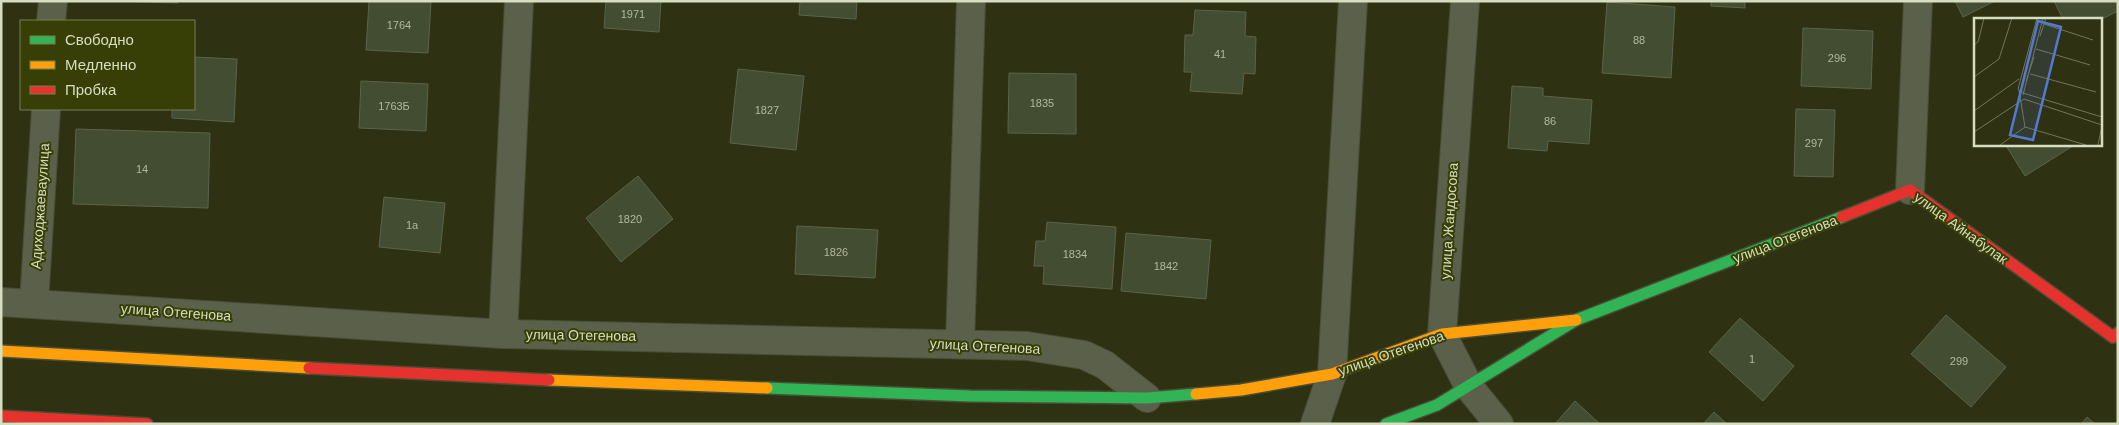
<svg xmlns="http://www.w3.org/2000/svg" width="2119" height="425" viewBox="0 0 2119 425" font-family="Helvetica,sans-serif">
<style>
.building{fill:#434d32;stroke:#5b634c}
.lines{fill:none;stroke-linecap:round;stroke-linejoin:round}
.street-casing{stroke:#494d36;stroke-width:30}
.fast-casing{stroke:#494d36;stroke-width:14}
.slow-casing{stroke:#494d36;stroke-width:14}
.jam-casing{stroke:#494d36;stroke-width:14}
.street{stroke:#5b604a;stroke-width:28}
.fast{stroke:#30b455;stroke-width:11}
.slow{stroke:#ff9f0a;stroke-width:11}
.jam{stroke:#e5322d;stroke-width:11}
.labels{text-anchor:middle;stroke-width:4;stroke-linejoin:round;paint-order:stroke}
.number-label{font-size:11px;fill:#b1b99c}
.street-label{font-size:14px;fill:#d6ddc0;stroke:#373f06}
.inset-road{fill:none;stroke:#717658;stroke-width:1}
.view{fill:#5479d1;fill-opacity:0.15;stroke:#5479d1;stroke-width:2.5}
.inset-edge{fill:none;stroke:#d6ddc0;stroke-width:2.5}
</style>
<rect width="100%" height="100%" fill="#2e3213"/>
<path class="building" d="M115 1H178V3Z
M369 1H431L428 53 366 50Z
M606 1H661L659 32 604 28Z
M800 1H857L856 19 799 15Z
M1711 1H1745V8L1711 6Z
M1955 1H1995L1963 17Z
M2054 1H2118V11L2100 20V19H2063Z
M1607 2 1675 7 1671 78 1602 73Z
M1195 10 1246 12 1245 36 1256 37 1255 74 1244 73 1242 94 1190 91 1192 72H1184L1185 35H1193Z
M1803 28 1873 31 1871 89 1801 86Z
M194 57 237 59 234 122 172 118V109H194Z
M738 69 804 76 796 150 730 143Z
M1009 73 1076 74V134L1008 133Z
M361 81 428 84 426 131 359 128Z
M1512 86 1543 88V96L1592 100 1589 144 1548 141 1547 151 1508 148Z
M1796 109 1835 110 1833 177 1794 176Z
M76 129 210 133 208 208 73 204Z
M2005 144H2076L2025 176Z
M638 176 673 219 621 262 586 218Z
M384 197 445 203 440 253 379 247Z
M1047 222 1116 227 1112 289 1043 284 1044 266H1034L1036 241H1045Z
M797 226 878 230 875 278 795 274Z
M1126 233 1211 240 1206 299 1121 291Z
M1946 315 2006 367 1971 407 1911 354Z
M1740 318 1794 366 1763 401 1709 352Z
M1575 401 1600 424H1555Z
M1714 412 1727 424H1703Z
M2087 417 2095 424H2081Z"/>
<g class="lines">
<g class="street-casing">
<path id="street" d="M1465 1 1442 334 1469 387 1499 424
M51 21 53 1
M1910 190 1918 1
M1 302 503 334 1027 346 1084 355 1105 365 1147 398
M34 303 46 109
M503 334 519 1
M960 344 971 1
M1315 424 1332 374 1353 1"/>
</g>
<g class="fast-casing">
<path id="fast" d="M767 388 970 396 1147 398 1196 394
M1386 424 1437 405 1576 320 1842 217"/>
</g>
<g class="slow-casing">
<path id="slow" d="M1 351 309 368
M549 380 767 388
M1196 394 1241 390 1332 374 1442 334 1576 320"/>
</g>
<g class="jam-casing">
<path id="jam" d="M1842 217 1910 190 2113 337 2118 333
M309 368 549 380
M1 416 147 424"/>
</g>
<use href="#street" class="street"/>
<use href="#fast" class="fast"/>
<use href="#slow" class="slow"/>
<use href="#jam" class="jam"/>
</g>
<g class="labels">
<g class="number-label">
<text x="633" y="18">1971</text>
<text x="399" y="29">1764</text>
<text x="1639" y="44">88</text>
<text x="1220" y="58">41</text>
<text x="1837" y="62">296</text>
<text x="1042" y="107">1835</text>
<text x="394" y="110">1763Б</text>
<text x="767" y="114">1827</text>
<text x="1550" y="125">86</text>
<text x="1814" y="147">297</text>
<text x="142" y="173">14</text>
<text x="630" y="223">1820</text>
<text x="412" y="229">1а</text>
<text x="836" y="256">1826</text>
<text x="1075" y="258">1834</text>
<text x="1166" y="270">1842</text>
<text x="1752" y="363">1</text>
<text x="1959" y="365">299</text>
</g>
<g class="street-label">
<text transform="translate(40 206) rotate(-86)" y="5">Адиходжаеваулица</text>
<text transform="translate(1449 221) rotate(-86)" y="5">улица Жандосова</text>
<text transform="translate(1961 228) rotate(36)" y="5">улица Айнабулак</text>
<text transform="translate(1785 239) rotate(-21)" y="5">улица Отегенова</text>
<text transform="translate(176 312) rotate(4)" y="5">улица Отегенова</text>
<text transform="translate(581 335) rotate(1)" y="5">улица Отегенова</text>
<text transform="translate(985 346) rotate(3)" y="5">улица Отегенова</text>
<text transform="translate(1391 353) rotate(-19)" y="5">улица Отегенова</text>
</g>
</g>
<g transform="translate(1974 18)">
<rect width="128" height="128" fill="#2e3213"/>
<path class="inset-road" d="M63 0 44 71 49 75 128 99M70 6 119 22M66 18 72 0M0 27 4 24 10 0M62 31 116 47M56 56 122 74M0 59 25 41 38 0M52 63 60 39M45 72 51 109M49 77 69 0M0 93 45 61M51 109 112 127M0 114 50 81 128 107M26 127 51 109M124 127 128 108"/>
<path class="view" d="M64 3 87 9 59 122 36 117Z"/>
<rect width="128" height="128" class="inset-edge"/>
</g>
<rect width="2119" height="425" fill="none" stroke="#d6ddc0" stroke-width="5"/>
<rect x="20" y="20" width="175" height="90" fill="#373f06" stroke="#777e50"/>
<rect x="30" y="36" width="25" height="8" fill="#30b455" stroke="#777e50"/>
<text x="65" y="45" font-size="15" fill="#d6ddc0">Свободно</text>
<rect x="30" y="61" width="25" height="8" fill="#ff9f0a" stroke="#777e50"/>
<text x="65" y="70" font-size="15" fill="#d6ddc0">Медленно</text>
<rect x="30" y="86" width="25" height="8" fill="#e5322d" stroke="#777e50"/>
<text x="65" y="95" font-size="15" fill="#d6ddc0">Пробка</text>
</svg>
